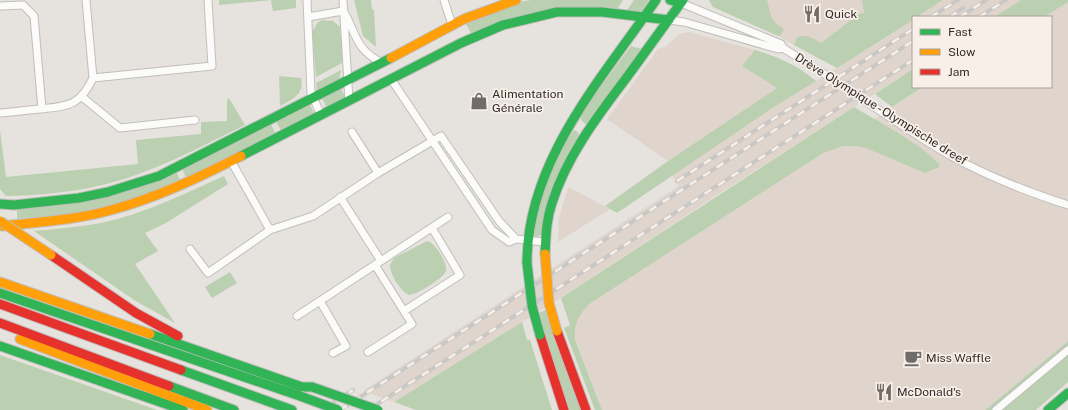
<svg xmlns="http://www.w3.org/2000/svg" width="1068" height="410" viewBox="0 0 1068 410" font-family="'Public Sans',sans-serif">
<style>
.built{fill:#dfd5cd}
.green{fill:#bbd0b0}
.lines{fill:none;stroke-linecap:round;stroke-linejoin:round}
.street-casing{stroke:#c2bebb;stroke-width:9}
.fast-casing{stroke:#c2bebb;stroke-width:11}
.slow-casing{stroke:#c2bebb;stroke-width:11}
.jam-casing{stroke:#c2bebb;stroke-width:11}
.street{stroke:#fbfbfa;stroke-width:7}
.fast{stroke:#30b455;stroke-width:9}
.slow{stroke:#ff9f0a;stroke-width:9}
.jam{stroke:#e5322d;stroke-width:9}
.rail-casing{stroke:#c9c8c6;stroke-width:4}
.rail{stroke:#f8efe8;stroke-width:2.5;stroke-dasharray:8;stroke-linecap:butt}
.street-bridge-casing{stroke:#c2bebb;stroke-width:9;stroke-linecap:butt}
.fast-bridge-casing{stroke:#c1bfbd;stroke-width:11;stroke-linecap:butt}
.slow-bridge-casing{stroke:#c1bfbd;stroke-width:11;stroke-linecap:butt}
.street-bridge{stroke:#fbfbfa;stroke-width:7}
.fast-bridge{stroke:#30b455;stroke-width:9}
.slow-bridge{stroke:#ff9f0a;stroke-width:9}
.labels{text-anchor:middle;stroke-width:3.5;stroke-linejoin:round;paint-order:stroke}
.poi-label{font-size:12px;fill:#302c2a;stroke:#f8efe8;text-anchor:start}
.street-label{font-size:12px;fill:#302c2a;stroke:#f8efe8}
</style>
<rect width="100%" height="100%" fill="#e6e2de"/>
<path class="built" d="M709 0H905L821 60 769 31 713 7Z
M943 0H1021L994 17H917Z
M1068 2V341L985 410H602L563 304 874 119 923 87H1051V17H1044Z
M913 20V69L711 199 573 290 394 402 363 391 679 186 672 175 774 107Z
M689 32 755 50 743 66 777 88 668 161 607 119 658 49 667 46 679 34Z
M568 187 610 209 558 242 559 218Z"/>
<path class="green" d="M219 0H296V8L273 11 271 0 219 5Z
M354 0H371L372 9 374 10 376 47 363 36Z
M531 0H623L617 9 591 8 472 35 465 22 519 2Z
M634 0H649L642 12 627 10Z
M709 0H767C771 15 770 21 784 29L781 35 778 36 713 7Z
M862 0H943L917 17H913V20L837 68 794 45 797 37C807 34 812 38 821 43L859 14 864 13Z
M1021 0H1068V2L1044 17H994Z
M322 20 333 21 340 27 343 60 342 63 316 77 312 32 318 22Z
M631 46 642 49 591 121 586 124C581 121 580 119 581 113Z
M755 50C778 57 798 65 816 81L774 107 617 213 605 206 668 161 777 88 742 66Z
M913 69V87H923L892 107 875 94Z
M341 70 339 79 317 90 316 83Z
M279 76 301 78C305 94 292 100 280 106Z
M341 89 346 98 327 108 322 98Z
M229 98 245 125C210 142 175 161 139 174 96 190 52 195 6 196L0 189V130L6 177 138 164 136 140 201 134V122L227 121V100Z
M310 105 314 113 282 132 275 120Z
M854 107C877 121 923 145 939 164V167L925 173 866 148 857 146H843L823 153 589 304C579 315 574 323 575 339L602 410H595L564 328 570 325 561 298Z
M271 124 276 135 187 180 182 168Z
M574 130 578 132 579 139 543 234 536 237 533 234 540 198 556 157Z
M176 171 181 182 157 192 87 213 17 219V208Z
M224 176 228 184 166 223 145 233 158 251 135 264 175 323 134 300 34 231C56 229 79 227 101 223 143 214 184 194 224 176Z
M427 241C435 242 448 264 446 271 443 279 416 295 409 295 400 291 390 274 390 265L394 258Z
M230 272 237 283 212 298 205 287Z
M548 309 583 410H567L537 314Z
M522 322 527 340H530L552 410H416L394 402Z
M1068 341V382L1036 410H985Z
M0 355 157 410H0Z"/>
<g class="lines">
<g class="street-casing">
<path id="street" d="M307 0 311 93 321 115
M343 0 349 101
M444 0 452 25
M681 3 781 44 783 48 823 73
M0 6 23 5 34 16 42 109
M344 12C357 35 355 49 382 63
M308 17 343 11
M669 20 684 22 778 49 783 48
M93 78 212 66 208 0
M391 79 492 230 509 242 516 239 544 242
M81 96 120 128 195 120
M868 103C896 121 924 141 953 157 989 177 1028 192 1068 205
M0 113C14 112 27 110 41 109 68 106 80 106 93 78L86 0
M352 132 378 173
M231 161 270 230 313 216 378 173 441 136 499 221 516 239
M340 197 381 261
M190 249 208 273 270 230
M320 301 346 346 333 353
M404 311 460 275 432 228
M297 316 448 217
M368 352 412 324 375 265
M996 410 1068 350"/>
</g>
<g class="fast-casing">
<path id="fast" d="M670 0 681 3
M241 156 461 43 503 25 557 12H602L669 20
M0 204 14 205 79 198 108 192 159 176 391 58
M545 254C546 237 546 220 552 203 566 158 596 118 624 81 644 54 663 27 683 0
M527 263C527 161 601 80 656 0
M0 293 300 396
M150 334 302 387H312
M0 346 183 410
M181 370 292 410
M169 386 234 410
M1048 410 1068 393"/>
</g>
<g class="slow-casing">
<path id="slow" d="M391 58 464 19 516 0
M2 226C38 222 76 220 111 210 156 198 200 177 241 156
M0 282 150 334
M20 339 207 410"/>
</g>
<g class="jam-casing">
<path id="jam" d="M51 255 136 313 178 336
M0 304 181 370
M0 323 169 386
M557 331 586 410
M540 335 564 410"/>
</g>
<use href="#street" class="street"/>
<use href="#fast" class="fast"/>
<use href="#slow" class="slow"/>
<use href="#jam" class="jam"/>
<g class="rail-casing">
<path id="rail" d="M931 17 958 0
M950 17 963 8
M960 17 986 0
M979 17 1006 0
M677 181 913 29
M322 410 353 390
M340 410 913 41
M368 410 913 60"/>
</g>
<use href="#rail" class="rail"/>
<g class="street-bridge-casing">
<path id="street-bridge" d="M823 73 868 103"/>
</g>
<g class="fast-bridge-casing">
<path id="fast-bridge" d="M527 263 532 306 540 335
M312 387 378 410
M300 396 338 410"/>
</g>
<g class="slow-bridge-casing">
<path id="slow-bridge" d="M0 221 51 255
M545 254 549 303 557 331"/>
</g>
<use href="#street-bridge" class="street-bridge"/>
<use href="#fast-bridge" class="fast-bridge"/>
<use href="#slow-bridge" class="slow-bridge"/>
</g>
<defs>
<g id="restaurant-bare" transform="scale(1.38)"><path d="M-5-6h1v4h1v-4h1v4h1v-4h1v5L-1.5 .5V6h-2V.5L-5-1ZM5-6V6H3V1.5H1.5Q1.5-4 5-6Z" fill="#706c69" stroke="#f8efe8" stroke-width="2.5" paint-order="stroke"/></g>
<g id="shop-bare" transform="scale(1.38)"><path d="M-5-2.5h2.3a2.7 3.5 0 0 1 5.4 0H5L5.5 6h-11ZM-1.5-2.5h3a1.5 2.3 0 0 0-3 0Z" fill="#706c69" stroke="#f8efe8" stroke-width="2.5" paint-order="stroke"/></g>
<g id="cafe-bare" transform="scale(1.38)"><path d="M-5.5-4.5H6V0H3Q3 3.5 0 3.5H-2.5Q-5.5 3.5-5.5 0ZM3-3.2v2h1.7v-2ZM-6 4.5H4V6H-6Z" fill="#706c69" stroke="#f8efe8" stroke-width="2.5" paint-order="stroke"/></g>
</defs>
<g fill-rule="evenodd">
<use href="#restaurant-bare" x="812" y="14"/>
<use href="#shop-bare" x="479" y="101"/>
<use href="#cafe-bare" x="913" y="358"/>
<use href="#restaurant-bare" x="884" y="392"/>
</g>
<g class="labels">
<g class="poi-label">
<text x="825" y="18">Quick</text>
<text x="492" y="98">Alimentation<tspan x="492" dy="14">Générale</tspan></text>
<text x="926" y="362">Miss Waffle</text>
<text x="897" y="396">McDonald's</text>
</g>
<g class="street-label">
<text transform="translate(881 109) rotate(32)" y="4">Drève Olympique - Olympische dreef</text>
</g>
</g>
<rect x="912" y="16" width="140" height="72" fill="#f8efe8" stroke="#a8a19c"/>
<rect x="920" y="29" width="20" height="6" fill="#30b455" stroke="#a8a19c"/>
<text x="948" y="36" font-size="12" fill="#302c2a">Fast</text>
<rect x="920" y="49" width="20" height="6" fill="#ff9f0a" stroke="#a8a19c"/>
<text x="948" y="56" font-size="12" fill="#302c2a">Slow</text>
<rect x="920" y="69" width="20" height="6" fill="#e5322d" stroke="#a8a19c"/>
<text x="948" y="76" font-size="12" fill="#302c2a">Jam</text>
</svg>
